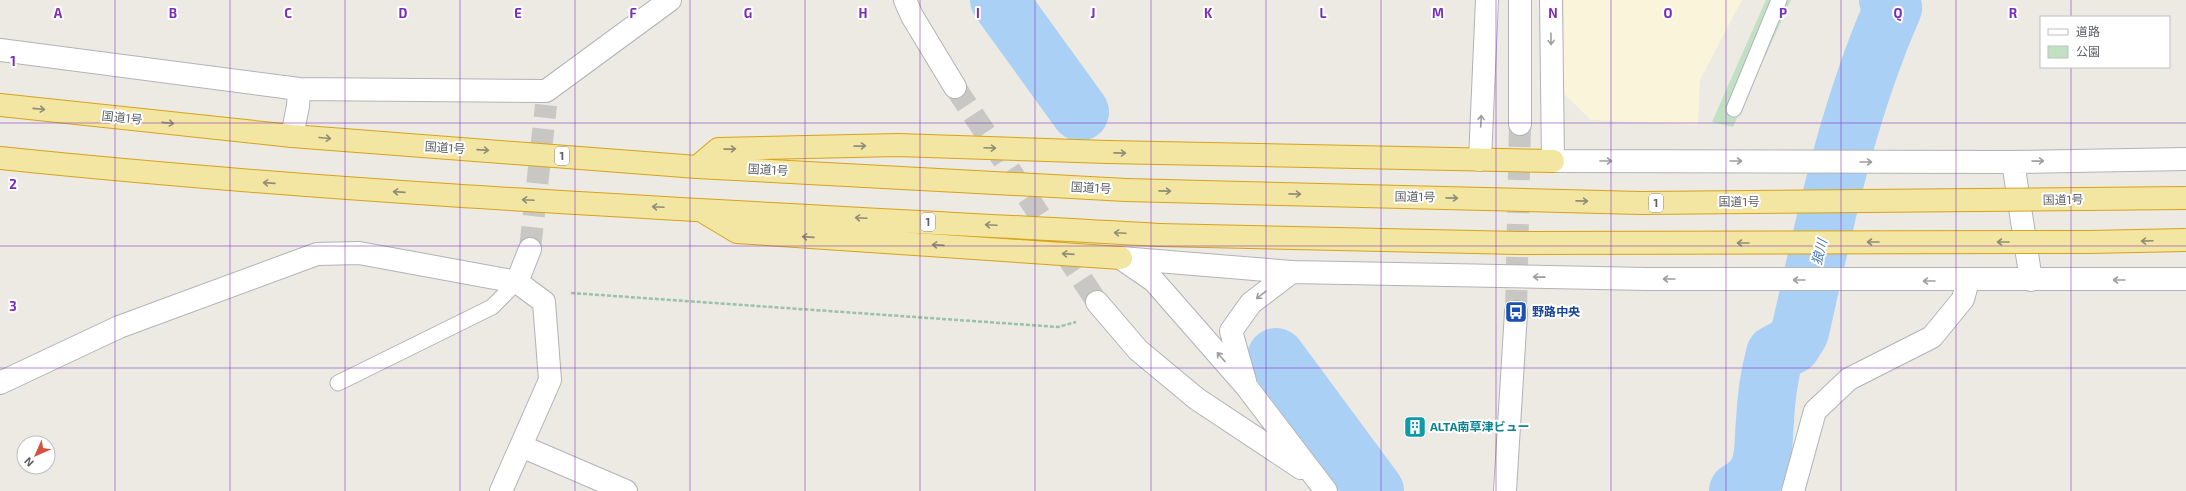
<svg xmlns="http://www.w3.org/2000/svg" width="2186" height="491" viewBox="0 0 2186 491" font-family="'Exo 2','Noto Sans JP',sans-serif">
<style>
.commercial{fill:#f9f4da}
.green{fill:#c2e1c3}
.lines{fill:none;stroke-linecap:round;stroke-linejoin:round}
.river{stroke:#aad1f5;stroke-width:58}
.minor-tunnel{stroke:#c8c7c3;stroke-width:22;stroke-dasharray:22 11;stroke-linecap:butt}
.service-casing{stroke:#b0b3b7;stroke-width:17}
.minor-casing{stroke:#b0b3b7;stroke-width:24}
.trunk-casing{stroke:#d6a319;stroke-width:24}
.path{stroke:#9cc1a9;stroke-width:2.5;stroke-dasharray:4 2;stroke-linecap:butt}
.service{stroke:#fff;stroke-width:15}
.minor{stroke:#fff;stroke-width:22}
.trunk{stroke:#f3e5a2;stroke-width:22}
.trunk-bridge-casing{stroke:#d6a319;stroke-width:24;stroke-linecap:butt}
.trunk-bridge{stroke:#f3e5a2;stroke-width:22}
.oneway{stroke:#9d9ea1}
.oneway2{stroke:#908d78}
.grid{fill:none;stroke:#7b2cbf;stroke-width:1;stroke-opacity:0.55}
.labels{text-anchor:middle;stroke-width:4;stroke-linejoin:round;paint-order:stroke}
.shield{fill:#fff;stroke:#8c8e91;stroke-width:1}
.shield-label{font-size:11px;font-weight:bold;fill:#5b5e62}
.street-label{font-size:12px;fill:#5b5e62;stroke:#fff}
.transit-label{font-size:12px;font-weight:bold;fill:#164399;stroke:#fff;text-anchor:start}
.culture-label{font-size:12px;font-weight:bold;fill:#0d838f;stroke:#fff;text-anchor:start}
.water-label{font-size:13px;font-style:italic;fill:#4d78ad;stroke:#fff}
.grid-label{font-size:13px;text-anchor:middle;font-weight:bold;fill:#7b2cbf;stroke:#fff;stroke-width:4;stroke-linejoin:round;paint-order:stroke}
</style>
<rect width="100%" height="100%" fill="#eceae3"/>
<path class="commercial" d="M1564 0H1742L1700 80 1698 125 1591 120 1563 93Z"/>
<path class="green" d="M1766 0H1791L1733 127 1712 122Z"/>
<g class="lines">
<path class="river" d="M999 0 1080 112
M1276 357 1375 491
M1738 491C1768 475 1762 449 1765 421 1766 398 1769 376 1775 354L1792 345 1800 332C1825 221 1847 113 1893 8L1888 0"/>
<path class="minor-tunnel" d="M955 87 1097 302
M530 249 546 105
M1516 312 1520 124"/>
<g class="service-casing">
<path id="service" d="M1734 109 1779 0
M338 383 492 307 517 282"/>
</g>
<g class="minor-casing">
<path id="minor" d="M905 0 912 16 955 87
M1551 0 1553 161 2013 162 2186 159
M0 50 299 89 546 91 670 0
M1520 124V0
M292 136 298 106 299 89
M1480 160 1487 0
M2013 162 2031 280
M1121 258 1292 272 1647 279H2186
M1122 259 1154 281 1168 297 1246 386 1326 491
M517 282 530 249
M1097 302 1138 350 1197 399 1301 468
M1245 381 1231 331 1251 303 1292 272
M0 383 119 327 317 254 359 253 517 282 544 302 550 380 501 491
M521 446 626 491
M1505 491 1516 312
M1793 491 1815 411 1849 379 1932 337 1963 299 1968 281"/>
</g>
<g class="trunk-casing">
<path id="trunk" d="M0 105 292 136 697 167 1126 190
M0 158C385 198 773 213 1159 235
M697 167 718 149 898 145 1107 152 1553 161
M702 211 737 232 1121 258"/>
</g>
<path class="path" d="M571 293 1058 327 1076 322"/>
<use href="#service" class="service"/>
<use href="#minor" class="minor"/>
<use href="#trunk" class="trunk"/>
<g class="trunk-bridge-casing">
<path id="trunk-bridge" d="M1126 190 1640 203 2186 198
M1159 235 1519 243 2089 242 2186 240"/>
</g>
<use href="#trunk-bridge" class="trunk-bridge"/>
</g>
<defs><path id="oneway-shaft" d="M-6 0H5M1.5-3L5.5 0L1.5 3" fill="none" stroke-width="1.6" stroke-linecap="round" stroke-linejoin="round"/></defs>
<g class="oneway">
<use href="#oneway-shaft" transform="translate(1551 39) rotate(89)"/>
<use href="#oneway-shaft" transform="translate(1481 121) rotate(-87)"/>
<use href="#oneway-shaft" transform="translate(1606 161)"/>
<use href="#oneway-shaft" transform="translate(1736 161)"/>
<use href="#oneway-shaft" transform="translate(2038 161) rotate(-1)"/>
<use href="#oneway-shaft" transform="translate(1866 162)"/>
<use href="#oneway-shaft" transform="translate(1539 277) rotate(-179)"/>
<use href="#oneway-shaft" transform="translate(1669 279) rotate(-180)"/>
<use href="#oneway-shaft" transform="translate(1799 280) rotate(-180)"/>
<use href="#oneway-shaft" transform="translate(2119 280) rotate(180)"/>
<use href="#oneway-shaft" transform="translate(1929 281) rotate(-180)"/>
<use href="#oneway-shaft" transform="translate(1261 295) rotate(142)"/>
<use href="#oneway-shaft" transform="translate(1221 357) rotate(-131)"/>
</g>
<g class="oneway2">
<use href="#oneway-shaft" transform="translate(39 109) rotate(6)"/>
<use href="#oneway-shaft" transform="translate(168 123) rotate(6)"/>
<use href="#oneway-shaft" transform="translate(325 138) rotate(5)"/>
<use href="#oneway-shaft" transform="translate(860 146) rotate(-1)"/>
<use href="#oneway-shaft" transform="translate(990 148) rotate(2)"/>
<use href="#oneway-shaft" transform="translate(730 149) rotate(-1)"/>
<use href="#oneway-shaft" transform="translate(483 150) rotate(4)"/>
<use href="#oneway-shaft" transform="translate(1120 153) rotate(1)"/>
<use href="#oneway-shaft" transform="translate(269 183) rotate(-176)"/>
<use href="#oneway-shaft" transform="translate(1165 191) rotate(1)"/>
<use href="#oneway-shaft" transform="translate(399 192) rotate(-176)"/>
<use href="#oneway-shaft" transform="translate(1295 194) rotate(1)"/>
<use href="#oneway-shaft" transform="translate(1452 198) rotate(1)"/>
<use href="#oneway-shaft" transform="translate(528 200) rotate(-177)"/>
<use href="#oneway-shaft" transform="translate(1582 201) rotate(1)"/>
<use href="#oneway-shaft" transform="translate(658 207) rotate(-177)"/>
<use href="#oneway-shaft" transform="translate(861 218) rotate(-177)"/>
<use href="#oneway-shaft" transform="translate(991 225) rotate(-177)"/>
<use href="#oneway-shaft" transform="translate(1120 233) rotate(-177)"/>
<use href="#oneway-shaft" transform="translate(808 237) rotate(-176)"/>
<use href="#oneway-shaft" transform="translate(2147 241) rotate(178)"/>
<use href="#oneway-shaft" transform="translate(1873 242) rotate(180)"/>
<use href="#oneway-shaft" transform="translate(2003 242) rotate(180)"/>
<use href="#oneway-shaft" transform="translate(1743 243) rotate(180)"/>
<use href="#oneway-shaft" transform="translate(938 245) rotate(-176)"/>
<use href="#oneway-shaft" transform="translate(1068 254) rotate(-176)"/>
</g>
<path class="grid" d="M115 0V491M230 0V491M345 0V491M460 0V491M575 0V491M690 0V491M805 0V491M920 0V491M1035 0V491M1151 0V491M1266 0V491M1381 0V491M1496 0V491M1611 0V491M1726 0V491M1841 0V491M1956 0V491M2071 0V17M2071 67V491M0 123H2186M0 246H2186M0 368H2186"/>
<defs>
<g id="bus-square" transform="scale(1.15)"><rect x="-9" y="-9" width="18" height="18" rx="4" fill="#1a4fb4" stroke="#fff"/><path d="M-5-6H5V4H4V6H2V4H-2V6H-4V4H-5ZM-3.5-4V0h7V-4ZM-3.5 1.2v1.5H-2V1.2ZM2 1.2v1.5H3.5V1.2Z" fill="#fff"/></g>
<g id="building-square" transform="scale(1.15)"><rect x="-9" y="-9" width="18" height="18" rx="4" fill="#0f9aa8" stroke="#fff"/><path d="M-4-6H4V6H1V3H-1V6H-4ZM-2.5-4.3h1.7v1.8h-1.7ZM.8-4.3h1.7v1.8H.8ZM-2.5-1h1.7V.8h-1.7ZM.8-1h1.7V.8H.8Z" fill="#fff"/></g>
</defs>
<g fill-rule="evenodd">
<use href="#bus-square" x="1516" y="312"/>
<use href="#building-square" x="1415" y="427"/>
</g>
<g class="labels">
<g class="shield">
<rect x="555" y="147" width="14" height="18" rx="3"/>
<rect x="1649" y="194" width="14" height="18" rx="3"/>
<rect x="921" y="213" width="14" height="18" rx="3"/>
</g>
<g class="shield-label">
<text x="562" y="160">1</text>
<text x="1656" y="207">1</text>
<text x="928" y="226">1</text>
</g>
<g class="street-label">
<text transform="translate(122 118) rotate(6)" y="4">国道1号</text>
<text transform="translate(445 148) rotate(4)" y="4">国道1号</text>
<text transform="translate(768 170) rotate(3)" y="4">国道1号</text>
<text transform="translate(1091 188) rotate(3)" y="4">国道1号</text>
<text transform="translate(1415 197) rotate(1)" y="4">国道1号</text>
<text transform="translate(2063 200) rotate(-1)" y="4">国道1号</text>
<text x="1739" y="206">国道1号</text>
</g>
<g class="transit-label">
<text x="1532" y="316">野路中央</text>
</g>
<g class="culture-label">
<text x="1430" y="431">ALTA南草津ビュー</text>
</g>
<g class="water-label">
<text transform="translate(1819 252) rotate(-76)" y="5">狼川</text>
</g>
</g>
<g class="grid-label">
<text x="58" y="18">A</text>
<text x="173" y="18">B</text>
<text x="288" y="18">C</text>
<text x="403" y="18">D</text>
<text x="518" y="18">E</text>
<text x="633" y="18">F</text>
<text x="748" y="18">G</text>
<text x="863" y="18">H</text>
<text x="978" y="18">I</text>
<text x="1093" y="18">J</text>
<text x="1208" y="18">K</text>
<text x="1323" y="18">L</text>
<text x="1438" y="18">M</text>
<text x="1553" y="18">N</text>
<text x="1668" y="18">O</text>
<text x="1783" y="18">P</text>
<text x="1898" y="18">Q</text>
<text x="2013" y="18">R</text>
<text x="13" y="66">1</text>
<text x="13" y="189">2</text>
<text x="13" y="311">3</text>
</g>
<rect x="2040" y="16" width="130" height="52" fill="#ffffff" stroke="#bdbfc0"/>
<rect x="2048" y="29" width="20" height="6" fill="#ffffff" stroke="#bdbfc0"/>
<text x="2076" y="36" font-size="12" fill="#5b5e62">道路</text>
<rect x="2048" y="46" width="20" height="12" fill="#c2e1c3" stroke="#bdbfc0"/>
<text x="2076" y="56" font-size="12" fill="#5b5e62">公園</text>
<g transform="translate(36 455) rotate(225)"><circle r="19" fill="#ffffff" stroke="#bdbfc0"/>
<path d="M0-3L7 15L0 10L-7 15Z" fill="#d55240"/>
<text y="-6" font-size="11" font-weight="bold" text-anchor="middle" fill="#5b5e62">N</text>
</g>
</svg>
